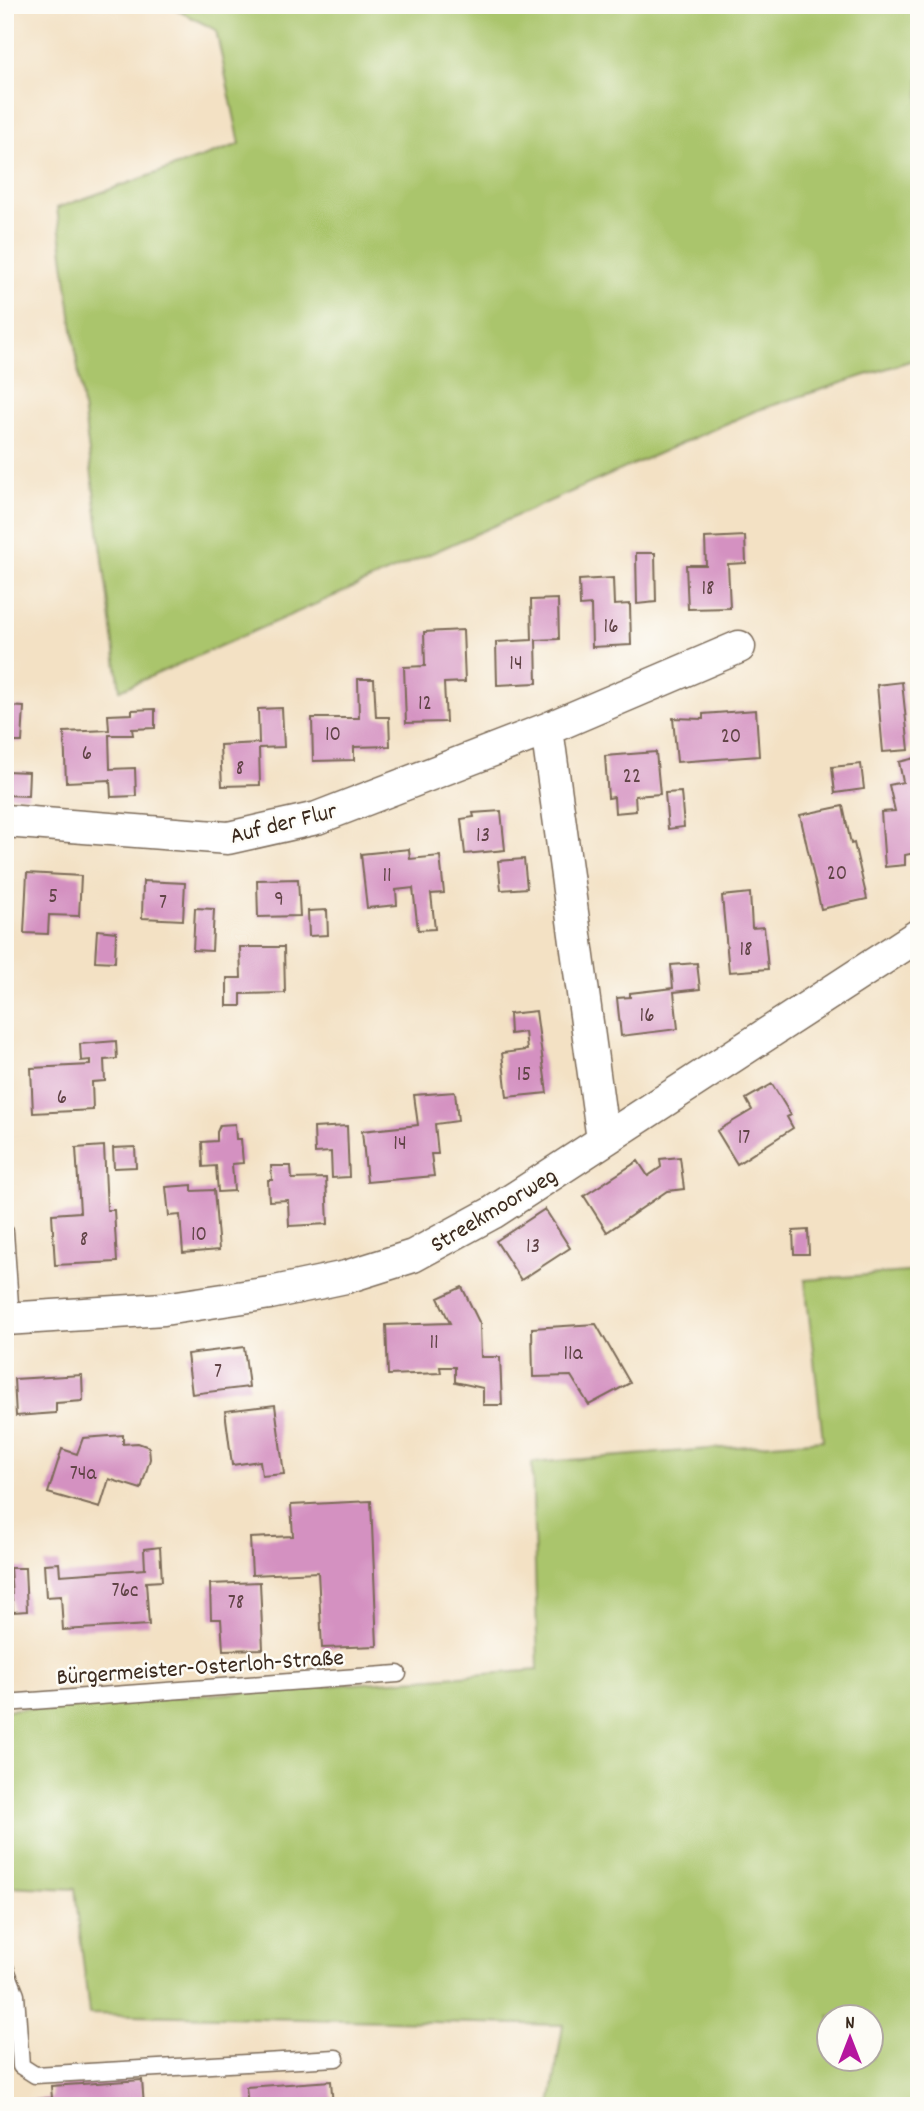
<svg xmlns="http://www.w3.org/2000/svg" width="924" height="2111" viewBox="0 0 924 2111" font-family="Dekko,sans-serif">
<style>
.green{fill:#aac56c;stroke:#727845;stroke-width:2;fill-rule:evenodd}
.building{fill:#d491c1}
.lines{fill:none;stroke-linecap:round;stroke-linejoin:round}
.lane-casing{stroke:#7b6a58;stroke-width:19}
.street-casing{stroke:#7b6a58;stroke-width:35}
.lane{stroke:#fff;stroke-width:16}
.street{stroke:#fff;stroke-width:32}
.labels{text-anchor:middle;stroke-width:5;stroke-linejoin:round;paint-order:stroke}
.number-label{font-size:21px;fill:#614447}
.street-label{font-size:24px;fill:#3b2a1e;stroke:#fdfcf7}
</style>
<rect width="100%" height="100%" fill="#fdfcf7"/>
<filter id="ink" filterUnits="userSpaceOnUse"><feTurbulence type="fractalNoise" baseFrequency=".0143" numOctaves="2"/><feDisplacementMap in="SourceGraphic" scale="14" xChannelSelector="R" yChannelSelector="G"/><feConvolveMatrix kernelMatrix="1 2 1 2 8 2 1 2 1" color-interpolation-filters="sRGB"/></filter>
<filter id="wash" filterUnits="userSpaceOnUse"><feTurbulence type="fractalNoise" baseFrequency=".00686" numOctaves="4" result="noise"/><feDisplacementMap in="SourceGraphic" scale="28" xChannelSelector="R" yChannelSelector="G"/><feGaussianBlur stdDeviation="1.57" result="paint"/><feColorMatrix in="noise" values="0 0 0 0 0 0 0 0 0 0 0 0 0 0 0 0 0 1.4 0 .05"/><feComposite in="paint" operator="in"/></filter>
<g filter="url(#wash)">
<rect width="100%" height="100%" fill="#f3e1c4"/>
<path class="green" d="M167 5H919V358L755 411 120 690 57 208 240 144 216 30Z
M919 1271V2106H550L563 2025 89 2014 75 1889 5 1886V1710L538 1670 532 1463 823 1440 805 1280ZM830 2016H872V2058H830Z"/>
<g id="blocks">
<path class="building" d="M745 536 746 563 728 564 730 608 688 609 686 565H706L705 538Z
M636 553H655L656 602 637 604Z
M613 578 614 605 630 604 631 645 592 647 591 605 580 606 579 580Z
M558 599 559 639 536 640 537 683 497 685 496 642 532 640 531 600Z
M463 630 465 682 444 683 446 722 406 723 404 667 425 666 424 632Z
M358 679H374L376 717H389L390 746 354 747V760L313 761 312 718H359Z
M902 682 909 750 883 752 877 685Z
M5 706 24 707 22 742H5Z
M282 708 284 747 259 748 260 785 222 786 220 745 259 743 258 709Z
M155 709V728L132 729 133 735H109L110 769 135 768 136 796 111 797 110 780 66 782 64 732 109 730 108 715 132 714V710Z
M756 710 759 756 677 762 673 718 703 719V714Z
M656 752 660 794 635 796 636 811 615 813 614 797 608 798 605 756Z
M919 757V852L905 855V865L885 867 881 812 895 811 889 785 903 782 899 762Z
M861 764 864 789 835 793 832 767Z
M5 771 29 772 28 796 5 795Z
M681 792 684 827 668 829 665 793Z
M843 806 851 844 854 843 867 899 821 909 800 815Z
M501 811 505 850 465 854 461 819 474 817 473 813Z
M409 849 410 859 440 856 444 893 431 894 435 929 418 930 413 888 396 890 397 905 367 908 361 854Z
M524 859 527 888 501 890 498 861Z
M27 873 81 876 79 916 49 915 48 934 24 933Z
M298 879 300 916 258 917 257 880Z
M143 881 185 883 183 920 142 918Z
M750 893 752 928 764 927 768 969 729 972 722 896Z
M195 908 214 909 212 951 193 950Z
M327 910 328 935 309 936 308 911Z
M97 930 116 932 115 962 95 961Z
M240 947H284L285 993 241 994V1006H227V978H241Z
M697 963 700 989 674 992 678 1029 621 1036 617 998 630 997V993L673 988 671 965Z
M536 1011 547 1093 507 1097 502 1053 527 1050 525 1032 510 1034 509 1014Z
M116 1041 117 1059 104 1060 105 1081 92 1082 93 1110 33 1113 31 1068 90 1065V1060L81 1061 80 1044Z
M772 1084 791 1115 787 1117 793 1128 737 1164 717 1131 752 1110 746 1099Z
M455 1092 458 1121 435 1124 438 1154H431L434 1176 367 1182 362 1131 418 1125 414 1095Z
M235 1124 236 1139H241L243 1163 232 1164 234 1191 218 1192 216 1166 203 1167 202 1142 217 1141V1132L220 1125Z
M347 1126 349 1177 332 1178 331 1152 315 1153 314 1128Z
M104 1146 107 1210H114L117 1262 55 1265 52 1214 80 1212 76 1148Z
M135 1147 136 1167 114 1168 113 1148Z
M680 1157 684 1189 667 1191 607 1232 584 1196 638 1161 648 1176 661 1167 660 1159Z
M271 1166H291L292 1179 326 1178 328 1224 289 1226 288 1200 269 1201 268 1180H272Z
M192 1185V1191L214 1190 219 1250 183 1253 180 1215 169 1216 166 1187Z
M545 1209 570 1248 521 1280 496 1241Z
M808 1230 809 1254H794L793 1231Z
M462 1287 480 1324 481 1357H500L502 1405H483V1388L455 1382V1367H440L441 1373 388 1375 386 1325 450 1323 438 1298Z
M596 1324 630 1383 589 1405 571 1376 533 1377 532 1328Z
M244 1347 249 1387 192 1394 187 1354Z
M82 1375 83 1401 56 1403V1413L16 1416 14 1379Z
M275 1405 284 1474 262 1476 260 1461 232 1465 225 1411Z
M123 1435V1444L138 1443 149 1447 150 1459 141 1489 109 1479 100 1508 48 1493 62 1449 77 1454 83 1438Z
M371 1501 377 1646 322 1648 318 1572 252 1575 250 1538 293 1536 291 1505Z
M160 1547 162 1581 146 1582 149 1625 63 1630 61 1596 46 1597 44 1564 59 1563 60 1575 145 1569 144 1549Z
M10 1568H25L27 1611 13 1612Z
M260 1582 263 1649 223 1650 221 1619H211L210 1584Z
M142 2080 144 2106H5V2101L52 2098 51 2086Z
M331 2081 333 2106H248L246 2087Z"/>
</g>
</g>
<g filter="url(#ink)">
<use href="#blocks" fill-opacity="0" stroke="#7b6a58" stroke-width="2"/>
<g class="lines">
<g class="lane-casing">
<path id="lane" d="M5 1232 11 1319
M5 1703 398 1674
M5 1967 16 1995 21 2066 35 2075 336 2058"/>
</g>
<g class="street-casing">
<path id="street" d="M547 729 739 647
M5 821 228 838 317 818 547 729 603 1140
M5 1319 164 1309 270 1293 346 1277 413 1256 492 1213 919 935"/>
</g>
<use href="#lane" class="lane"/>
<use href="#street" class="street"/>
</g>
</g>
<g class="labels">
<g class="number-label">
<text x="708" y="594">18</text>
<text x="611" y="632">16</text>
<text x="516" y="669">14</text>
<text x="425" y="709">12</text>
<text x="333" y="740">10</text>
<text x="731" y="742">20</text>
<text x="87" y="759">6</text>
<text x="240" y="774">8</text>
<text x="632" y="782">22</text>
<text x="483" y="841">13</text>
<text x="837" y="879">20</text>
<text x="387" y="881">11</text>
<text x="53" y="902">5</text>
<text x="279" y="905">9</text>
<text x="163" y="908">7</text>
<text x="746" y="955">18</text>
<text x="647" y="1021">16</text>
<text x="524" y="1080">15</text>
<text x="62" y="1103">6</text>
<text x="744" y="1143">17</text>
<text x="400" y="1149">14</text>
<text x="199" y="1240">10</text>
<text x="84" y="1245">8</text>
<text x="533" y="1252">13</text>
<text x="434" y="1348">11</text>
<text x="573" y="1359">11a</text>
<text x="218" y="1377">7</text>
<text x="83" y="1479">74a</text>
<text x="125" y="1596">76c</text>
<text x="236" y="1608">78</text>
</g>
<g class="street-label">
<text transform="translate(283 822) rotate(-14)" y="8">Auf der Flur</text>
<text transform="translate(493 1209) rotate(-31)" y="8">Streekmoorweg</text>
<text transform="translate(200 1666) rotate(-4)" y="8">Bürgermeister-Osterloh-Straße</text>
</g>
</g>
<rect width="924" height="2111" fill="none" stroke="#fdfcf7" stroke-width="28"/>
<g transform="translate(850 2038)"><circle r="33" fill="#fdfcf7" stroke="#afa8a0" stroke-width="2"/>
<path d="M0-5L12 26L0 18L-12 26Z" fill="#b5179e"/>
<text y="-10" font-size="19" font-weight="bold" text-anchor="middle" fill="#3b2a1e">N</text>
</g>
</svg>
